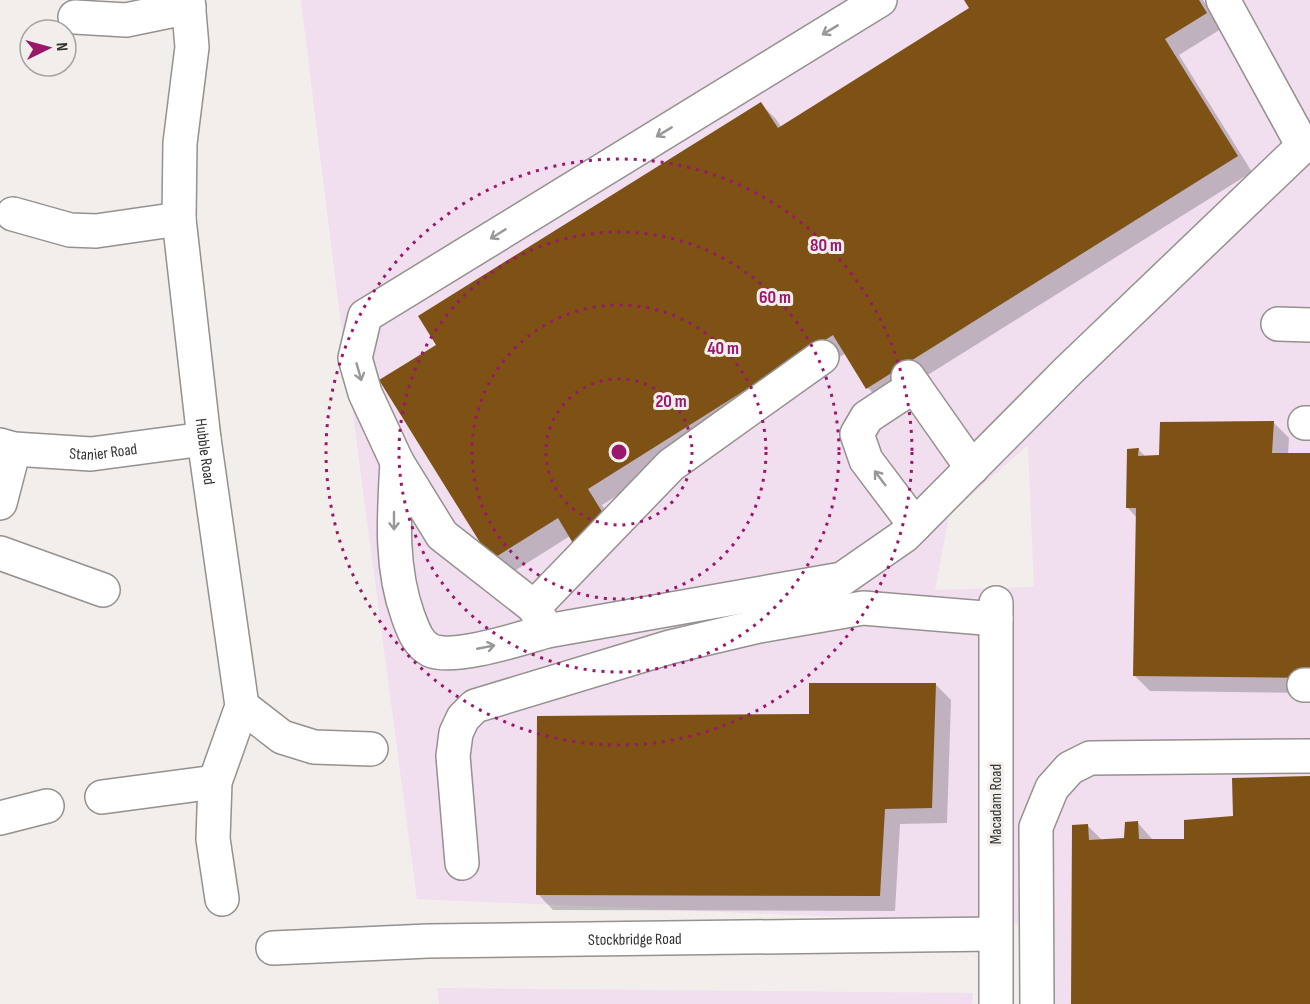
<svg xmlns="http://www.w3.org/2000/svg" width="1310" height="1004" viewBox="0 0 1310 1004" font-family="'Sofia Sans Condensed',sans-serif">
<style>
.industrial{fill:#f1deef;fill-rule:evenodd}
.shadow{fill:#0003}
.building{fill:#7e5115}
.lines{fill:none;stroke-linecap:round;stroke-linejoin:round}
.minor-casing{stroke:#94918f;stroke-width:36}
.minor{stroke:#fff;stroke-width:33}
.oneway{stroke:#999898}
.ring{fill:none;stroke:#9b176b;stroke-width:3;stroke-dasharray:3 6}
.labels{text-anchor:middle;stroke-width:6;stroke-linejoin:round;paint-order:stroke}
.street-label{font-size:16px;fill:#333231;stroke:#f1eeeb}
.centre{fill:#9b176b;stroke:#f1eeeb;stroke-width:3}
.ring-label{font-size:18px;text-anchor:middle;font-weight:bold;fill:#9b176b;stroke:#f1eeeb;stroke-width:6;stroke-linejoin:round;paint-order:stroke}
</style>
<rect width="100%" height="100%" fill="#f1eeeb"/>
<path class="industrial" d="M301 0H1310V1004H1032V925L417 899 337 293ZM1028 445 1034 587 935 590 949 515Z
M437 988 973 993 972 1004H439Z"/>
<path class="shadow" d="M966 0H1203L1221 29 1179 55 1252 172 883 403 868 388 846 353 602 505 624 539 591 560 570 536 508 575 492 559 439 345 761 104 776 119 782 128 971 9Z
M1273 422 1289 438 1288 454H1310V693L1150 691 1135 676 1137 518 1127 507 1139 450 1146 457 1161 456Z
M935 684 951 700 947 823 900 824 895 911 553 910 538 894 811 716Z
M1310 777V1004H1073L1088 826 1103 841 1126 840 1137 822 1153 840H1185L1234 818Z"/>
<path class="building" d="M964 0H1199L1207 13 1165 39 1238 156 866 389 833 335 588 489 609 523 574 545 558 518 491 560 379 380 436 345 418 316 761 102 778 128 969 8Z
M1274 421 1272 453H1310V678L1133 676 1136 508H1126L1127 449 1139 448 1138 456 1159 455 1160 422Z
M809 683H936L932 808 885 809 880 896 536 895 537 716 809 714Z
M1310 776V1004H1071L1072 825 1088 824 1089 840 1124 838 1125 822 1138 821 1139 839H1184V820L1233 816 1232 778Z"/>
<g class="lines">
<g class="minor-casing">
<g id="minor">
<path id="s1" d="M188 0 192 47 180 143 179 219 204 439 242 706 215 782 213 839 222 899"/>
<path d="M75 17 126 20 189 7"/>
<path d="M13 214 70 230 96 231 179 219"/>
<path d="M1278 324 1310 325"/>
<path d="M822 357 671 465 534 607 547 631 842 579 904 536 1069 370 1303 146 1223 0"/>
<path d="M908 377 972 468"/>
<path d="M914 386 867 417 857 434 866 460 915 525"/>
<path d="M1305 423H1310"/>
<path id="s2" d="M0 445 14 449 91 454 204 439"/>
<path d="M397 462C394 515 390 566 408 616 413 629 417 643 430 650 453 661 522 638 547 631"/>
<path d="M0 503 14 449"/>
<path d="M0 553 103 590"/>
<path d="M534 607 442 535 397 462 365 393 355 358 365 316 880 0"/>
<path d="M1304 685H1310"/>
<path d="M242 706 282 737 314 747 371 749"/>
<path d="M102 797 215 782"/>
<path d="M0 818 47 806"/>
<path d="M462 863 453 756 456 733 463 718 475 706 670 647 759 626 863 608 996 619"/>
<path id="s3" d="M273 948 428 941 995 934"/>
<path d="M996 1004V603"/>
<path d="M1037 1004 1036 827 1052 788 1070 768 1090 758 1310 756"/>
</g>
</g>
<use href="#minor" class="minor"/>
</g>
<defs><path id="oneway-shaft" d="M-6 0H5M1.5-3L5.5 0L1.5 3" fill="none" stroke-width="1.6" stroke-linecap="round" stroke-linejoin="round" transform="scale(1.5)"/></defs>
<g class="oneway">
<use href="#oneway-shaft" transform="translate(830 30) rotate(149)"/>
<use href="#oneway-shaft" transform="translate(664 132) rotate(149)"/>
<use href="#oneway-shaft" transform="translate(498 234) rotate(148)"/>
<use href="#oneway-shaft" transform="translate(359 372) rotate(74)"/>
<use href="#oneway-shaft" transform="translate(880 478) rotate(-127)"/>
<use href="#oneway-shaft" transform="translate(394 521) rotate(90)"/>
<use href="#oneway-shaft" transform="translate(486 647) rotate(-11)"/>
</g>
<g class="ring">
<circle cx="619" cy="452" r="73"/>
<circle cx="619" cy="452" r="147"/>
<circle cx="619" cy="452" r="220"/>
<circle cx="619" cy="452" r="293"/>
</g>
<g class="labels">
<g class="street-label">
<text dy="6" stroke="none"><textPath href="#s2" startOffset="104">Stanier Road</textPath></text>
<text dy="6" stroke="none"><textPath href="#s1" startOffset="454">Hubble Road</textPath></text>
<text transform="translate(995 804) rotate(-90)" y="6">Macadam Road</text>
<text dy="6" stroke="none"><textPath href="#s3" startOffset="362">Stockbridge Road</textPath></text>
</g>
</g>
<circle cx="619" cy="452" r="9" class="centre"/>
<g class="ring-label">
<text x="826" y="251">80 m</text>
<text x="775" y="303">60 m</text>
<text x="723" y="354">40 m</text>
<text x="671" y="407">20 m</text>
</g>
<g transform="translate(48 48) rotate(85)"><circle r="28" fill="#f1eeeb" stroke="#a5a3a1" stroke-width="1.5"/>
<path d="M0-4.5L10 22L0 15L-10 22Z" fill="#9b176b"/>
<text y="-9" font-size="16" font-weight="bold" text-anchor="middle" fill="#333231">N</text>
</g>
</svg>
